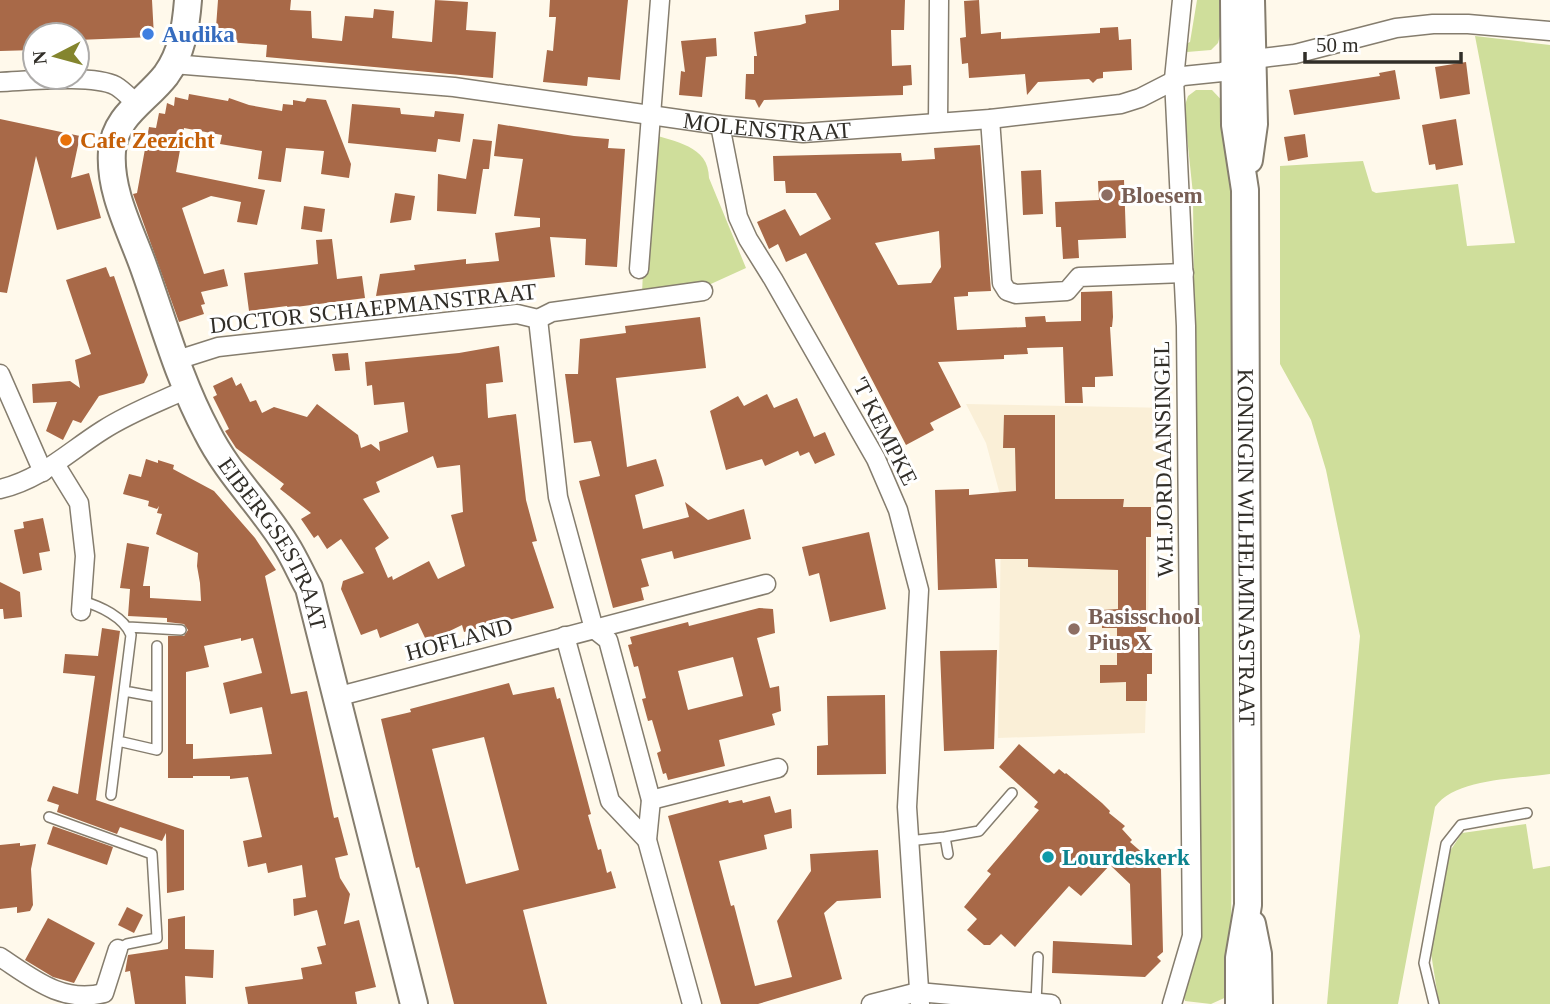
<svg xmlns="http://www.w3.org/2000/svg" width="1550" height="1004" viewBox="0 0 1550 1004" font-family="Georgia,serif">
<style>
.built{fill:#faefd7}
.green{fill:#cfde9b}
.building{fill:#a86948;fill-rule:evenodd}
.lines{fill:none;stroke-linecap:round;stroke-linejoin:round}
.service-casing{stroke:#857d6e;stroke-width:12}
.minor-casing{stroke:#857d6e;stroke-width:21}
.secondary-casing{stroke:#857d6e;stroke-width:30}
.service{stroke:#fff;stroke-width:9}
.minor{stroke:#fff;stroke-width:18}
.secondary{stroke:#fff;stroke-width:26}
.shop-dot{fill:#3f7fe0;stroke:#fff;stroke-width:2.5}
.food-dot{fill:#e8710a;stroke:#fff;stroke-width:2.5}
.education-dot{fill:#8d6e63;stroke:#fff;stroke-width:2.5}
.culture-dot{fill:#0f9aa8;stroke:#fff;stroke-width:2.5}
.labels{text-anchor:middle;stroke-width:6;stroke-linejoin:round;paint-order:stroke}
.shop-label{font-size:23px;font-weight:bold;fill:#366cbe;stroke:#fff;text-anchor:start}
.street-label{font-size:23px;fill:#312e28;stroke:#fff}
.food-label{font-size:23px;font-weight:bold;fill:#c56008;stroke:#fff;text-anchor:start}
.education-label{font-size:23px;font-weight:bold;fill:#785e54;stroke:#fff;text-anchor:start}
.culture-label{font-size:23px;font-weight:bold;fill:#0d838f;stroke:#fff;text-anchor:start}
</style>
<rect width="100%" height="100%" fill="#fff9eb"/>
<path class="built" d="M966 404 1172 408V507H1151L1145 733 998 738 1001 525 999 491 986 443Z"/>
<path class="green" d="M1197 0H1230L1218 43 1211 50 1187 52 1184 45 1190 42Z
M1475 36 1550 45V774C1517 779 1455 778 1435 807L1398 1004H1327L1360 636 1326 470 1311 420 1280 364V166L1363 161 1372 191 1376 193 1458 184 1467 246 1515 243Z
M1196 90H1212L1229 108 1233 284 1231 995 1211 1004 1185 1001 1182 991 1199 933 1193 194 1184 108 1188 96Z
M649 133C674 142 709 145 709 178L746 268 702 288 642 294Z
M1526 824 1533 869 1550 866V1004H1439L1431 953 1450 851 1462 833Z"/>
<path class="building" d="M0 0H152L154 37 77 40V35H35V50L0 51Z
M218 0H291L290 10 311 11 312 38 342 41 345 16 373 18 374 9 394 11 392 38 432 42 435 0 468 2 466 30 496 32 493 78 266 57 267 45 215 41Z
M550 0H628L620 80 588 77 587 86 543 82 547 50 553 51 556 17H549Z
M839 0H905L904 30H891L892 66 911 65 912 85 903 86V95L764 100 759 108 755 100 745 99 746 74H754V56H757L754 32 800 25 806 23 805 15 839 10Z
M979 0 981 34 1001 32V39L1100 33V28L1118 27 1119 40 1131 39 1132 70 1103 72V78L1097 79 1093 83 1089 79 1038 82 1027 95 1025 74 969 78 968 63 962 64 960 38 966 37 964 1Z
M716 38 717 56 706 57 702 97 679 95 681 71 685 72 681 41Z
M1466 62 1470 94 1440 99 1435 67Z
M1395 70 1400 99 1294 115 1289 90 1380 76 1379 73Z
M189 94 228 101 229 98 249 105 282 111 283 104 293 105V100L305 102 307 98 326 100 351 164 349 178 321 174 324 151 286 148 281 182 258 179 262 151 220 144 222 135 184 128 176 172 265 190 257 225 237 222 241 202 211 196 182 208 204 274 224 269 228 286 201 292 205 304 201 305 204 314 179 322 133 194 137 193 149 127 156 128 159 113 165 114 167 103 174 106 175 97 188 100Z
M352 104 400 108 401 114 434 117 435 111 464 114 460 142 438 139 436 152 348 143Z
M0 119 80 136 71 178 89 173 101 218 57 230 36 156 7 293 0 292Z
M1456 119 1463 165 1436 170 1435 164 1429 165 1422 125Z
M498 124 574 136 609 139 608 148 625 149 617 267 585 265 586 239 550 237 555 277 376 296 380 274 415 270 414 265 466 259V264L499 261 495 233 540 227V218L514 216 523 159 494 156Z
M1305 134 1308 157 1288 161 1284 137Z
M473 139 492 141 489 169H483L476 214 437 211 438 174 466 179Z
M980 145 991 291 968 292V296L954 297 957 330 1026 327 1025 317 1045 316 1046 322 1081 321V292L1112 291 1113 317 1112 327H1110L1113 376 1095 377V387H1082L1083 403H1065L1063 347 1027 348 1028 354 1004 355V359L938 362 961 407 930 423 934 430 906 445 806 253 786 262 778 244 769 249 757 222 785 209 800 236 831 219 816 193H786L785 181H774L773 156 901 153 902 161 935 159 934 148ZM939 231 941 267 931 283 898 285 875 243Z
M1041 170 1043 214 1023 215 1021 171Z
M1124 180 1126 238 1078 240 1079 258 1063 259 1061 227H1056L1055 202 1099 200 1098 181Z
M395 193 415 196 411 220 390 223Z
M304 206 325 209 322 232 301 229Z
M332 239 337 279 362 276 365 298 288 308 287 306 249 311 244 273 318 264 316 240Z
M106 267 110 277 114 276 148 375 144 383 99 396 81 423 73 420 63 440 46 431 57 402 33 403 32 384 70 381 80 388 75 360 91 354 66 280Z
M700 317 706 368 616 378 627 467 656 459 662 478 664 486 635 495 643 529 689 517 685 502 708 520 744 509 751 539 674 559 672 551 641 559 649 586 641 588 644 600 613 608 579 481 600 476 591 441 574 443 565 374H578L580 339 626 333 625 326Z
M499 346 503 382 486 384 488 418 516 414 526 500 537 541 532 542 554 608 464 632 462 625 427 642 418 623 380 638 377 629 361 635 341 589 343 581 364 573 341 539 327 549 318 535 314 538 301 519 311 513 280 489 284 484 236 448 225 431 229 429 213 397 217 395 213 386 232 377 236 386 241 383 250 402 256 400 262 413 274 407 307 417 317 404 358 435 361 448 371 444 380 451 379 442 408 432 404 402 374 405 372 385 367 386 365 362 459 353ZM433 456 437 468 460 465 463 512 451 515 465 566 438 579 429 561 393 580 392 576 388 578 375 548 389 538 363 499 380 492 376 482Z
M348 353 350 370 335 371 332 354Z
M767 394 774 408 797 398 814 437 825 432 835 455 815 464 809 452 800 456 798 451 765 466 762 459 726 470 710 411 738 396 744 406Z
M1004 415H1055V499H1124L1123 507H1151V537H1146V647H1152V674H1147V701H1126V682L1100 683V665H1117V628H1102V610L1118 609V570L1028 567V559H995L997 588 938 590 935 490 969 489V495L1016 491 1015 448H1003Z
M146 459 158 463V460L174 465 173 469 214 491 255 538 276 570 265 576 291 694 307 691 334 818 338 817 348 855 335 858 340 878 350 894 344 924 359 920 376 987 355 992 357 1004H248L245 987 303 979 301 968 322 964 317 947 326 945 317 910 294 916 293 899 306 897 302 865 268 873 266 863 248 867 243 841 262 837 248 777 230 779V776H193V778H168V636H184L188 630 184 624 167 622V618L128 616 130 589 120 588 127 543 149 547 143 586H150V598L201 601 200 583 197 566 198 553 156 534 162 514 157 513 159 506 157 509 148 506 149 501 123 494 129 474 141 477ZM241 638V641L253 638 262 673 223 683 230 714 262 707 272 754 193 759V744H186V672L209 667 204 646Z
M43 518 50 551 39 553 42 570 23 574 14 530 24 528 23 522Z
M869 532 886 609 830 622 819 573 809 576 802 547Z
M0 582 20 592 22 617 4 619 3 609H0Z
M759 608 773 609 775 633 757 638 770 688 779 686 781 711 772 714 775 725 719 740 725 766 668 780 666 773 663 774 657 753 661 751 652 720 648 721 642 699 646 698 638 666 634 667 628 645 632 644 630 637 688 622 689 626ZM733 657 743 696 688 710 678 671Z
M102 628 120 631 96 800 184 830V890L167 893 166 833 162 841 120 827 117 834 57 812 59 805 47 801 53 786 78 794 95 676 63 673 65 654 98 656Z
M997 650 994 749 944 751 940 651Z
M509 683 513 695 554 687 557 699 560 698 591 814 588 815 598 850 601 849 607 873 611 871 616 888 523 910 547 1004H454L419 867 416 868 381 719 411 712 410 709ZM484 737 519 870 466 884 432 749Z
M885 695 886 774 817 775V746L828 745 827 696Z
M1019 744 1054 774 1059 769 1065 774 1066 773 1102 803 1110 811 1109 813 1125 826 1122 829 1132 840 1130 842 1161 869 1163 952 1157 957 1161 961 1145 977 1052 973 1053 941 1132 945 1130 884 1110 865 1081 896 1069 886 1015 947 1001 934 990 945H984L967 930 977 919 964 907 991 874 987 871 1039 810 1034 807 1038 802 999 767Z
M770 796 775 813 791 809 792 828 764 835 767 849 719 861 731 906 734 905 755 986 792 977 777 921 811 871 810 854 878 850 881 898 837 901 824 913 842 979 758 1004H721L668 816 728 800 729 803 742 800 743 803Z
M53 826 113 847 107 865 47 844Z
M20 843V846L36 844 31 869 33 905 30 911 17 913V907L0 909V845Z
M127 907 143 915 134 933 118 925Z
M185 916V949L214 950 213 978 185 976 186 1004H135L130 971 125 972 128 955 168 949V919Z
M48 918 95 943 74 983 53 977 25 960Z"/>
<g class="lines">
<g class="service-casing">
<path id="service" d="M82 601C100 606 124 617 131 635L111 795
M128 627 181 630
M124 691 157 697
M118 741 157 750V646
M49 817 152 854 157 938 127 944 118 949
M945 837 979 831 1012 793
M908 841 945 837 948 854
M1036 1003 1038 957
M1434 1004 1424 963 1446 844 1461 825 1527 813"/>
</g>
<g class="minor-casing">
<g id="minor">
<path id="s1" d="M173 64 454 87 720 125 803 133 990 119 1121 104 1140 98 1183 76 1222 72 1262 58 1295 54 1396 28 1433 24H1468L1550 31"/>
<path d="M0 82C27 81 93 74 116 86 123 90 130 98 137 104"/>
<path d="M990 119 1002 283 1007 291 1016 294 1067 291 1079 277 1184 273"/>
<path d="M938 122 939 0"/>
<path d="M720 125 738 217 748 239 773 279 876 459 898 510 919 590 907 807 920 1004"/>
<path d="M639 269 660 0"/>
<path d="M538 319 558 497 594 629 608 640 651 800 647 840 692 1004"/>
<path d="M174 361 218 347 517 314 538 319 552 312 703 291"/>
<path d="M0 374 43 472"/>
<path d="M55 464 79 503 85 556 81 611"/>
<path d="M0 489C42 479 68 452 103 430 129 413 159 402 187 389"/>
<path d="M565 636 610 801 647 840"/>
<path d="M336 697 766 584"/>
<path d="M651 800 778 768"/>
<path d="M0 957C32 978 62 1004 104 993L118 949"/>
<path d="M871 1004 918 992 1051 1004"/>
<path d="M1172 1004 1192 936 1186 326 1174 79 1182 0"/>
</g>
</g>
<g class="secondary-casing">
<g id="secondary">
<path id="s2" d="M188 0C186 26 182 53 166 75 146 101 115 115 112 151 109 192 131 231 144 268 164 324 179 380 207 432 228 474 262 506 286 545 295 559 301 574 309 588L414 1004"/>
<path id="s3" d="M1234 0 1235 125 1245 190 1248 905 1239 958V1004"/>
<path d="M1249 160 1254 124 1251 0"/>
<path d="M1252 924 1258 954 1259 1004"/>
</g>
</g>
<use href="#service" class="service"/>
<use href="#minor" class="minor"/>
<use href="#secondary" class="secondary"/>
</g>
<circle class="shop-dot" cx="148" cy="34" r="7"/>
<circle class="food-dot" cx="66" cy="140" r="7"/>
<g class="education-dot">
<circle cx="1107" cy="195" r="7"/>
<circle cx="1074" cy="629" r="7"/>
</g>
<circle class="culture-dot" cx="1048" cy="857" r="7"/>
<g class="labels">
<g class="shop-label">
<text x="162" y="42">Audika</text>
</g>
<g class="street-label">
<text dy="8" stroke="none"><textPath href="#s1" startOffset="598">MOLENSTRAAT</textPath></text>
<text transform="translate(373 308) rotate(-6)" y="8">DOCTOR SCHAEPMANSTRAAT</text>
<text transform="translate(885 431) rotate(63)" y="8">'T KEMPKE</text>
<text transform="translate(1163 459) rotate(-91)" y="8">W.H.JORDAANSINGEL</text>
<text dy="8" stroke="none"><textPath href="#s2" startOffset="604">EIBERGSESTRAAT</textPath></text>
<text dy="8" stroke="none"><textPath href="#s3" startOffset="548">KONINGIN WILHELMINASTRAAT</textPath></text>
<text transform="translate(459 639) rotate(-15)" y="8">HOFLAND</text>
</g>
<g class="food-label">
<text x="80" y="148">Cafe Zeezicht</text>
</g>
<g class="education-label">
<text x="1121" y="203">Bloesem</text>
<text x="1088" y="624">Basisschool<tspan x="1088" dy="26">Pius X</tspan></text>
</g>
<g class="culture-label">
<text x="1062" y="865">Lourdeskerk</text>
</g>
</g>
<g transform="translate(56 56) rotate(264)"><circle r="33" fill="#ffffff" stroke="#adaba9" stroke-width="2"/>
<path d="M0-5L12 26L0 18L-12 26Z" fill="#84852e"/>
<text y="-10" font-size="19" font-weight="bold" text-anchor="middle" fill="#312e28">N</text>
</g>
<path d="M1305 52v10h156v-10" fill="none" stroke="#312e28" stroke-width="3.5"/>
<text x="1316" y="52" font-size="21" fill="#312e28" stroke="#ffffff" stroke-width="5" paint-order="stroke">50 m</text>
</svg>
